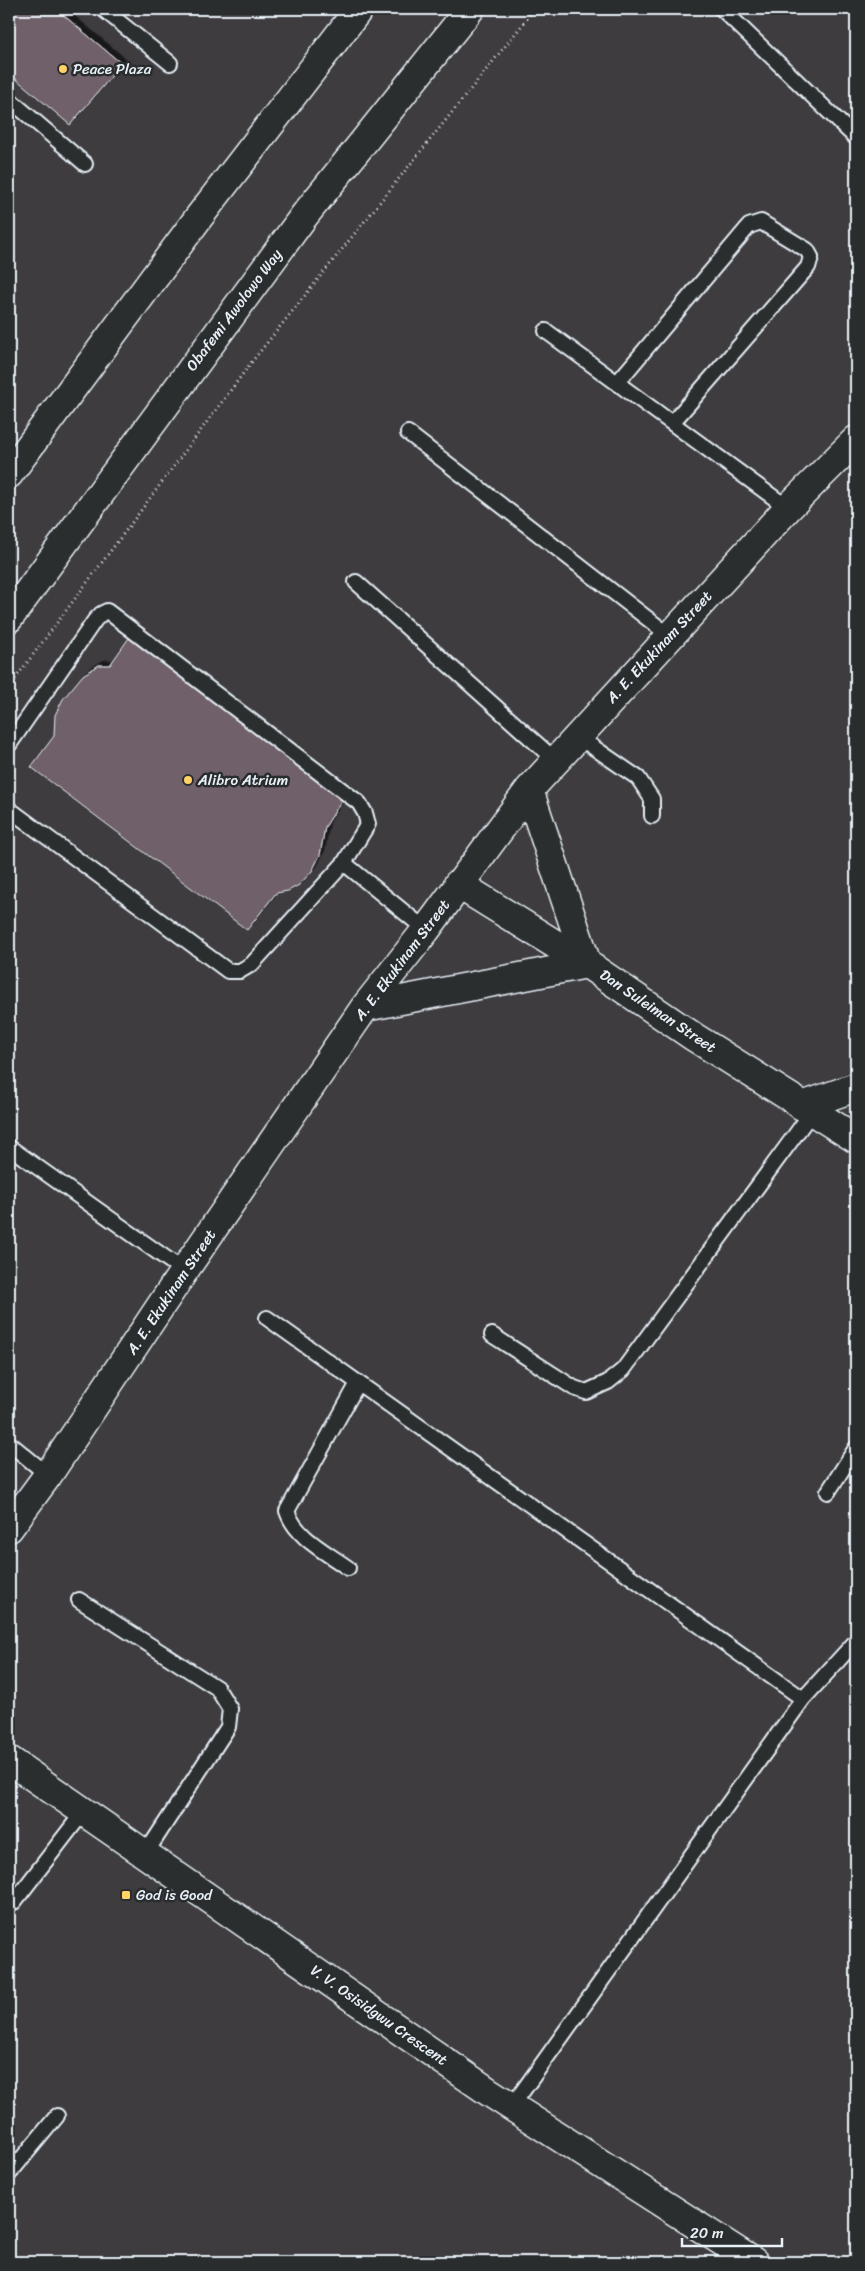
<svg xmlns="http://www.w3.org/2000/svg" width="865" height="2271" viewBox="0 0 865 2271" font-family="Sriracha,sans-serif">
<style>
.building{fill:#70606a;stroke:#e8f1f8;filter:url(#shadow)}
.lines{fill:none;stroke-linecap:round;stroke-linejoin:round}
.lane-casing{stroke:#e8f1f8;stroke-width:18}
.street-casing{stroke:#e8f1f8;stroke-width:31}
.secondary-casing{stroke:#e8f1f8;stroke-width:31}
.path{stroke:#e8f1f8;stroke-width:3;stroke-dasharray:1 4;stroke-linecap:butt}
.lane{stroke:#2a2d2e;stroke-width:14}
.street{stroke:#2a2d2e;stroke-width:28}
.secondary{stroke:#2a2d2e;stroke-width:28}
.poi-dot{fill:#ffd166;stroke:#2a2d2e;stroke-width:2}
.labels{text-anchor:middle;stroke-width:5;stroke-linejoin:round;paint-order:stroke}
.poi-label{font-size:15px;fill:#e8f1f8;stroke:#2a2d2e;text-anchor:start}
.street-label{font-size:15px;fill:#e8f1f8;stroke:#2a2d2e}
</style>
<defs>
<filter id="shadow"><feDropShadow dx="4.5" dy="-4.5" stdDeviation="0" flood-color="#0009"/></filter>
</defs>
<rect width="100%" height="100%" fill="#3f3c40"/>
<filter id="ink" filterUnits="userSpaceOnUse"><feTurbulence type="fractalNoise" baseFrequency=".02" numOctaves="2"/><feDisplacementMap in="SourceGraphic" scale="10" xChannelSelector="R" yChannelSelector="G"/><feConvolveMatrix kernelMatrix="1 2 1 2 8 2 1 2 1" color-interpolation-filters="sRGB"/></filter>
<g filter="url(#ink)">
<path class="building" d="M9 9H56L122 64 70 125 9 73Z
M131 635 346 794 325 827 320 855 312 871 299 885 288 891 276 893 247 930 31 767 54 736 55 715 63 699 83 675 99 665H110Z"/>
<g class="lines">
<g class="lane-casing">
<path id="lane" d="M103 9 170 63
M722 9 856 138
M9 99 85 164
M546 331 788 508
M617 383 749 226 761 222 807 250 811 257 808 267 672 423
M408 433 670 636
M356 582 555 760
M577 736 638 778 652 799V816
M9 745 95 620 101 614 107 611 359 803 365 813 368 824 344 863 426 930
M9 809 228 971H240L252 964 344 863
M9 1147 184 1271
M267 1318 803 1699
M492 1335 574 1388 586 1392 608 1382 623 1370 812 1112
M9 1443 48 1475
M828 1492 856 1448
M348 1568C326 1552 296 1538 287 1511L358 1383
M79 1600 217 1688 230 1709 228 1727 146 1853
M9 1904 14 1902 84 1811
M512 2106 803 1699 856 1641
M9 2174 57 2116"/>
</g>
<g class="street-casing">
<path id="street" d="M458 884 587 964 694 1037 856 1139
M365 1007 587 964 529 790
M802 1106 856 1087
M9 1528 48 1475 184 1271 365 1007 426 930 529 790 788 508 856 440
M9 1760 489 2092 754 2262"/>
</g>
<g class="secondary-casing">
<path id="secondary" d="M9 474 199 217 359 9
M9 618 304 216 470 9"/>
</g>
<path class="path" d="M9 687 254 359 535 9"/>
<use href="#lane" class="lane"/>
<use href="#street" class="street"/>
<use href="#secondary" class="secondary"/>
</g>
</g>
<g class="poi-dot">
<circle cx="63" cy="69" r="5"/>
<circle cx="188" cy="780" r="5"/>
<rect x="121" y="1890" width="10" height="10" rx="2.5"/>
</g>
<g class="labels">
<g class="poi-label">
<text x="73" y="74">Peace Plaza</text>
<text x="198" y="785">Alibro Atrium</text>
<text x="136" y="1900">God is Good</text>
</g>
<g class="street-label">
<text transform="translate(234 310) rotate(-53)" y="5">Obafemi Awolowo Way</text>
<text transform="translate(659 647) rotate(-47)" y="5">A. E. Ekukinam Street</text>
<text transform="translate(402 960) rotate(-53)" y="5">A. E. Ekukinam Street</text>
<text transform="translate(658 1011) rotate(34)" y="5">Dan Suleiman Street</text>
<text transform="translate(171 1292) rotate(-56)" y="5">A. E. Ekukinam Street</text>
<text transform="translate(379 2015) rotate(35)" y="5">V. V. Osisidgwu Crescent</text>
</g>
</g>
<rect width="865" height="2271" fill="none" stroke="#2a2d2e" stroke-width="30"/>
<rect x="15" y="15" width="835" height="2241" fill="none" stroke="#e8f1f8" stroke-width="2" filter="url(#ink)"/>
<path d="M682 2238v8h100v-8" fill="none" stroke="#e8f1f8" stroke-width="2.5"/>
<text x="690" y="2238" font-size="15" fill="#e8f1f8" stroke="#2a2d2e" stroke-width="4" paint-order="stroke">20 m</text>
</svg>
